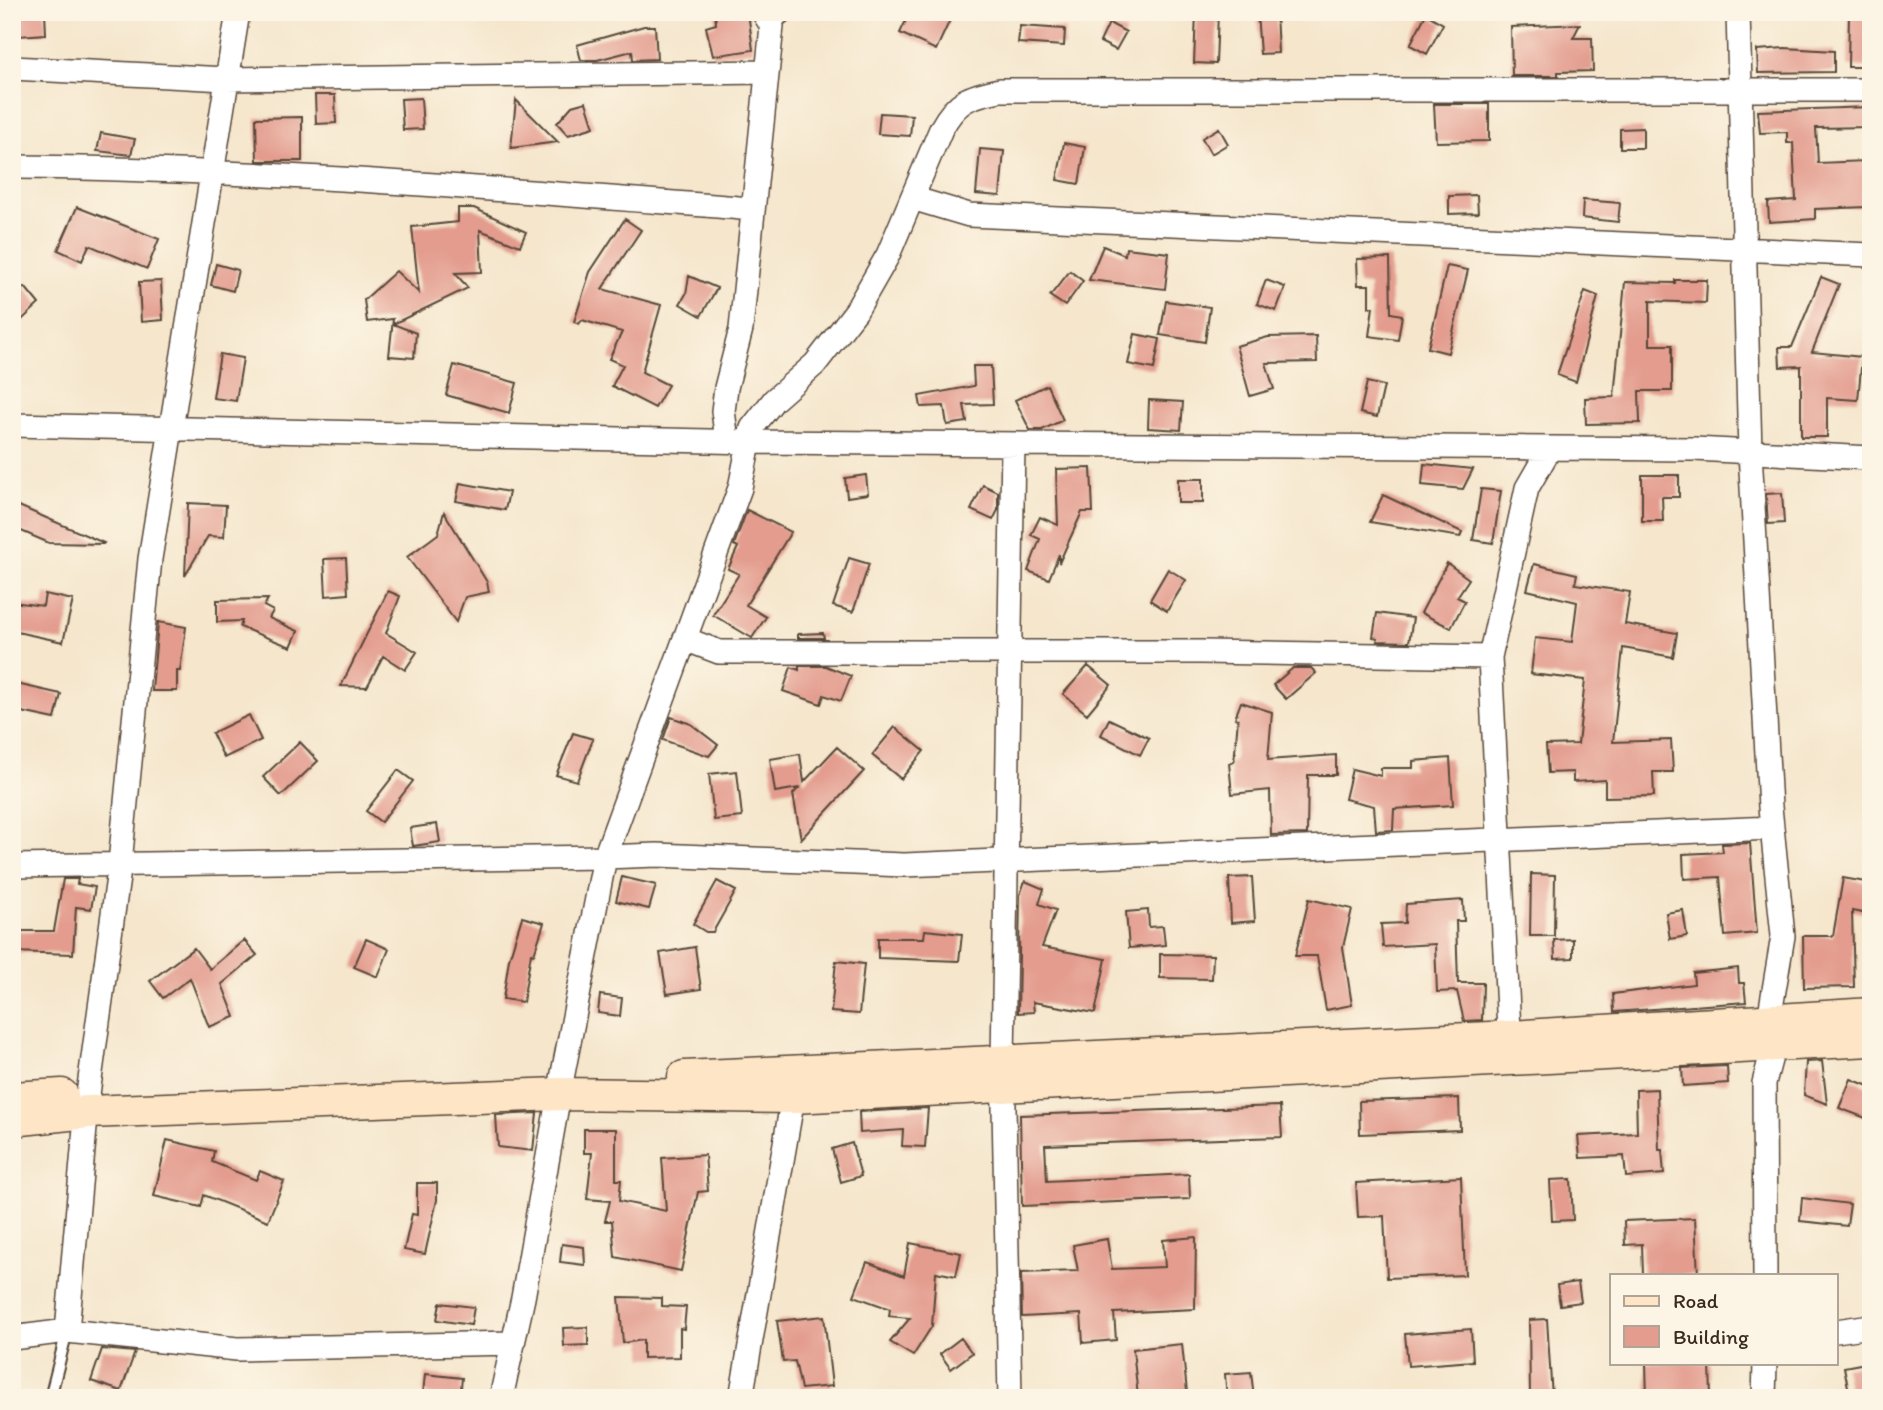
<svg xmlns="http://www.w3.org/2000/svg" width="1883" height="1410" viewBox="0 0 1883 1410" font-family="Itim,sans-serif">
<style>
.building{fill:#e39c8e}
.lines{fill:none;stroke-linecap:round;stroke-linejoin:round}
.lane-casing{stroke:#574638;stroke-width:14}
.street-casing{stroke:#574638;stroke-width:26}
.secondary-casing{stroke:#574638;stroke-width:35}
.lane{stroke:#fff;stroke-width:10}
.street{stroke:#fff;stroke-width:23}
.secondary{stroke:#fde5c5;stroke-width:32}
</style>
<rect width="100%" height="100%" fill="#fcf5e5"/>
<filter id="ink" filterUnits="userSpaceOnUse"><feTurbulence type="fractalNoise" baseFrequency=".0143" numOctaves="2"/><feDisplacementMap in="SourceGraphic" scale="14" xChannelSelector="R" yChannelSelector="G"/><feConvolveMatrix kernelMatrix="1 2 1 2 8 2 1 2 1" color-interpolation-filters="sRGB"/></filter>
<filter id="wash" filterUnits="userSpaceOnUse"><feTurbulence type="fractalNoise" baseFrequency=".00686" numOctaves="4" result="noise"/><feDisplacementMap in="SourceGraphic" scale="28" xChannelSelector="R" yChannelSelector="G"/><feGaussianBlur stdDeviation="1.57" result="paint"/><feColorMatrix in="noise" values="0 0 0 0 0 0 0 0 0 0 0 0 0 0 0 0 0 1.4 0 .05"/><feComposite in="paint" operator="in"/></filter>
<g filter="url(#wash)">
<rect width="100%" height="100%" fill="#f5e6cc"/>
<g id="blocks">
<path class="building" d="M17 12H45L46 34 19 36Z
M715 12H748L753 50 713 56 706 27 716 24Z
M910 12H933L950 20 936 50 900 33Z
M1196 12H1218L1216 64 1194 63Z
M1257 12H1276L1278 53 1260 54Z
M1849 12H1871V67H1848Z
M1426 14 1443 24 1427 54 1410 45Z
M1109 23 1126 32 1116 50 1100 42Z
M1580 24 1573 38H1592L1593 71 1558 72V76H1512L1511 27Z
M644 26H655L657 59 633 60 632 51 597 60H581L577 45Z
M1020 26 1065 29 1064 46 1018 43Z
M1785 48 1834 51V72L1758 73 1757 50Z
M315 95H335L336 123 316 124Z
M421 98 423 129 403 130 401 99Z
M516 100 558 142 511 148Z
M586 102 594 127 568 135 557 123 572 106Z
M1434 104H1489V141L1436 142Z
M1870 107V127L1816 128 1818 163 1866 161 1868 207 1815 209V219L1769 222 1768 202 1796 200 1793 143H1787V132L1760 133 1758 111Z
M880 113 912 115 910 136 878 134Z
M302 117V161H257L256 118Z
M1219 128 1228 144 1211 154 1202 138Z
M1643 128V148H1620V129Z
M101 133 135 139 131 155 97 151Z
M1064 143 1085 147 1079 184 1057 180Z
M980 149 1004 151 1000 196 976 194Z
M1477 195 1478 213 1449 214V196Z
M1583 200 1620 203 1618 222 1582 218Z
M77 207 159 239 147 269 89 245 82 261 58 250Z
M458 208H474L526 232 520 246 480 230 482 272 455 273 468 288 393 324 416 333 414 358 389 356 393 319 367 322 364 300 396 271 419 293 412 227 458 222Z
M625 219 641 230 602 289 661 305 642 372 668 385 655 408 612 386 623 365 609 359 622 332 582 320 579 324 574 322 590 272Z
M1103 246 1125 255 1126 248 1169 253 1165 289 1089 280Z
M1390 258 1391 313 1402 315 1398 340 1369 336 1373 307H1369V285H1358L1357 259Z
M216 264 238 270 233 291 211 285Z
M1447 266 1468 270 1448 353 1428 348Z
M1070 271 1083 281 1065 306 1050 296Z
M689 276 717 288 701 316 680 304 686 294Z
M1821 277 1839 284 1812 352 1862 357 1858 400 1827 398V437H1801V366L1780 367 1779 347H1792Z
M1266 280 1285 287 1276 311 1257 304Z
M1675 280H1707L1706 303 1650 301V345H1672V391H1639L1640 423 1586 424 1585 398 1614 397 1625 282 1675 283Z
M161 281 163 320 141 322 139 282Z
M25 287 39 304 12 329V299Z
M1585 291 1598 296 1576 382 1557 375Z
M1166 301 1210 307 1205 342 1160 335Z
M1135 334 1160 339 1154 369 1128 364Z
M1316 336 1317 362 1266 363 1274 389 1250 396 1236 346 1268 337Z
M220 354 243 358 236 401 213 398Z
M454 365 517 383 509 413 446 395Z
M973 366H991L993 404 964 405 967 422 947 425 944 406 921 407 919 396 974 386Z
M1367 382 1384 386 1377 417 1360 413Z
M1047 385 1063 420 1042 430H1030L1015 400Z
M1149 400 1183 402 1181 430 1148 428Z
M1424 464 1473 469 1463 489 1422 485Z
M1091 468 1093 512H1082L1059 563V554L1049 579 1028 571 1040 539 1031 535 1040 517 1058 525 1056 469Z
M866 475 868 494 847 497 845 478Z
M1642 475H1679V497H1662L1663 521H1642Z
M1178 479H1203V503H1178Z
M460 483 509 492 505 510 456 501Z
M983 485 998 492V510L993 520 971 510Z
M1481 489 1501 491 1493 543 1473 540Z
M1782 493 1784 523 1768 524 1766 494Z
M1383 495 1462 532 1460 537 1370 522Z
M12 503 104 543 103 544 49 543 12 527Z
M188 503 226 505 224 537 208 536 185 576Z
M747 510 791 532 746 605 766 617 752 638 713 615 739 574 728 569 738 547 734 545Z
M444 512 487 582 489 592 465 597 456 622 407 557 438 534Z
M346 558 348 594 326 596 324 559Z
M849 558 869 564 853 612 833 606Z
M1447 563 1469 579 1457 597 1465 601 1451 628 1421 613Z
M1534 564 1577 574 1575 584 1630 592 1625 624 1677 633 1673 657 1623 648 1613 742 1671 740 1673 772H1653L1654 796 1605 797V780L1573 782V772L1548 773 1546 745 1578 744 1585 680 1531 674 1535 638 1572 642 1577 602 1527 590Z
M1168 569 1186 580 1167 611 1150 600Z
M388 591 400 596 386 633 417 652 405 670 383 656 367 687 341 686Z
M45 594 73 600 63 642 12 631V602L43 606Z
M268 599 264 606 273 611 269 618 298 631 291 647 240 627 242 621 217 622V600Z
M1377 613 1413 618 1409 642 1377 641 1378 638 1373 637Z
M158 622 186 627 180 671H177V691H152Z
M823 633 824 638H798V634Z
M799 666H826L851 676 841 701 824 695 821 704 783 691 791 667 799 670Z
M1088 666 1111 685 1087 714 1063 694Z
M1293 668H1311L1316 673 1286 699 1273 685Z
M12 683 61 694 55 719 12 710Z
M1241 702 1272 712 1268 760 1336 755V775H1308L1307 834 1271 835 1270 790 1232 794 1229 763 1234 762 1238 719 1235 718Z
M249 715 261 740 224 758 212 733Z
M671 717 691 724 718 745 709 756 663 740Z
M1109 719 1149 738 1140 755 1101 735Z
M895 727 924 751 901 779 872 755Z
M573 733 593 739 577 781 556 775Z
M300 742 318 761 281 796 263 777Z
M837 747 864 771 801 839 793 794 799 788 775 792 770 759 800 754 804 782Z
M1450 758 1453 805 1394 809 1393 830 1376 831 1374 806 1345 799 1352 769 1381 776V768H1413V761Z
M398 770 413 781 381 822 366 811Z
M737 771 742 817 714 820 709 774Z
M437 824 440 842 413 846 410 828Z
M1750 843 1757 933 1725 936 1720 877 1684 879 1683 854 1723 852 1722 844Z
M1531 874 1555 875 1554 936H1530Z
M622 877 656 885 649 909 616 901Z
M1252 877 1255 921 1231 923 1229 878Z
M1843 878 1871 883 1867 914 1852 911 1854 987 1804 988 1803 936H1833Z
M63 879H78L77 884 95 887 91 909 76 907 73 954 12 952V931H54Z
M717 881 736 891 713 932H706L693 924Z
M1025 881 1044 889 1039 904 1056 910 1042 947 1106 959 1095 1013 1033 1002 1034 1012 1018 1013 1020 895Z
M1309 899 1352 909 1343 947 1352 1005 1326 1010 1317 956H1295Z
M1463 900 1464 921H1456L1458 983H1483L1482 1020 1464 1021 1457 991 1437 992 1435 944 1383 947 1381 924 1405 923 1406 904Z
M1148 910 1149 927 1163 926 1165 945 1129 948 1126 912Z
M1683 910 1687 936 1670 939 1666 913Z
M522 917 544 923 534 954 531 953 523 1002 503 999 509 959Z
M925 930 962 934 959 961 878 958V938H924Z
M366 939 389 949 378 977 354 967Z
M1573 939V958L1555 959 1554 940Z
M244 940 257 955 222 984 235 1017 209 1027 190 978 163 998 150 981 194 948 210 969Z
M695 947 701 989 667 994 660 953Z
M1160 954 1213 955 1212 979 1160 978Z
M836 961 864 964 859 1014 831 1012Z
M1738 968 1739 983H1744L1746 1002 1614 1012 1613 994 1694 984 1693 973Z
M600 995 622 998 620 1016 598 1013Z
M1822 1061 1827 1104 1804 1095 1806 1062Z
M1727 1066 1728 1083 1683 1086 1682 1068Z
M1851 1079 1871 1087V1120L1839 1108Z
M1657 1089 1659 1150H1662L1664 1174 1626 1177 1624 1156 1580 1158 1578 1136 1637 1133 1636 1090Z
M1459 1098 1460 1130 1360 1134 1359 1101Z
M1280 1106 1282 1137 1045 1145 1047 1181 1189 1174 1190 1199 1022 1206 1020 1115Z
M928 1108 925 1147 902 1146 903 1130 860 1133 859 1112Z
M537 1113 533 1151 498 1147 496 1115Z
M584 1129H616V1180H621L619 1201 666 1211 662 1158 705 1155 708 1191 698 1192 681 1271 615 1257 612 1221H605L610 1201 587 1199 592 1153H584Z
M167 1140 214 1151 212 1162 256 1180 260 1171 284 1181 268 1221 204 1195 201 1207 154 1196Z
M852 1143 861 1176 841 1182 832 1149Z
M1461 1177 1465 1275 1387 1278 1384 1216 1358 1217 1356 1183Z
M1571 1179 1573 1220 1552 1221 1550 1180Z
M417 1183H437V1200L425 1254 404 1250 412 1214 417 1215Z
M1802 1198 1850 1204 1847 1226 1800 1221Z
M1695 1218 1698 1275H1643L1642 1244 1625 1245 1624 1221Z
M1196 1237 1195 1309 1114 1313 1116 1340 1083 1343 1081 1314 1022 1317 1021 1273 1078 1271 1073 1245 1107 1239 1112 1269 1165 1267 1163 1240Z
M910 1243 961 1253 956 1276 936 1272 932 1326 913 1356 890 1342 910 1318 889 1316 890 1309 854 1296 867 1262 904 1276Z
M562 1244 584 1247 585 1265 560 1262Z
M1578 1282 1581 1302 1560 1305 1557 1285Z
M619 1297 662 1298V1306L686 1307 684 1329 680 1328V1357L643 1358V1340L623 1343Z
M440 1303 474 1307 471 1325 437 1320Z
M824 1316 832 1386 801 1389 795 1361 783 1362 777 1321Z
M1547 1319 1552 1398H1530L1529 1320Z
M588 1327V1345L564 1346 563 1328Z
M1471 1329 1473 1361 1408 1366 1405 1334Z
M961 1338 972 1353 951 1369 940 1354Z
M1182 1344 1187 1392 1138 1397 1133 1349Z
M102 1349 135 1352 121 1391 91 1381Z
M1871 1362V1393L1850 1397 1844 1367Z
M1646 1363H1710L1711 1398H1647Z
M1251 1372 1254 1398H1227L1225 1374Z
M425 1374 462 1378 460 1398 423 1394Z"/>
</g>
</g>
<g filter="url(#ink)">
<use href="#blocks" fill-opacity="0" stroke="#574638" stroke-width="2"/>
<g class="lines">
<g class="lane-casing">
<path id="lane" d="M772 26 790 12
M50 1398 67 1331"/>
</g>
<g class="street-casing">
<path id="street" d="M1738 12 1750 452 1770 807 1783 936 1769 1020
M12 68 226 79 767 72
M12 167C259 169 507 190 753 209
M912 198 969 215 1871 255
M12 425 752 442 1694 449 1871 458
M727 440 723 411 726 388 741 329 772 26 763 12
M685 639 719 652H1201L1490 657
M12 866 605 857 740 488 752 428 774 400 815 364 856 311 888 255 941 129C957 100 969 96 1000 90H1871
M1510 1050 1490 657 1527 488 1550 448
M1765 1275 1764 1083 1774 1045
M67 1331 88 1094 120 863 150 559 238 12
M1836 1331 1871 1326
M12 1338 67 1331 237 1349 513 1343
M501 1398 523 1298 559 1094 605 857 657 855 904 865 1772 828
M741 1398 793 1097
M1010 1398 1003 1060 1013 444
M1764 1398 1765 1363"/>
</g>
<g class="secondary-casing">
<path id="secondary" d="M684 1077 1510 1037 1871 1014
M12 1098 62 1095
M12 1120 88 1112 559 1094 793 1097 1871 1040"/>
</g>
<use href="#lane" class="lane"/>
<use href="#street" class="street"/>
<use href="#secondary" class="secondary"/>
</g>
</g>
<rect width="1883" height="1410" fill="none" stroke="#fcf5e5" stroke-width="42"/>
<rect x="1610" y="1274" width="228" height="91" fill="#fcf5e5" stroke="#afa495" stroke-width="2"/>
<rect x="1624" y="1296" width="35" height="10" fill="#fde5c5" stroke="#afa495" stroke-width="2"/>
<text x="1673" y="1308" font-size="21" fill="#3b2a1e">Road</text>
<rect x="1624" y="1326" width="35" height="21" fill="#e39c8e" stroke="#afa495" stroke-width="2"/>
<text x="1673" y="1344" font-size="21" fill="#3b2a1e">Building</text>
</svg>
